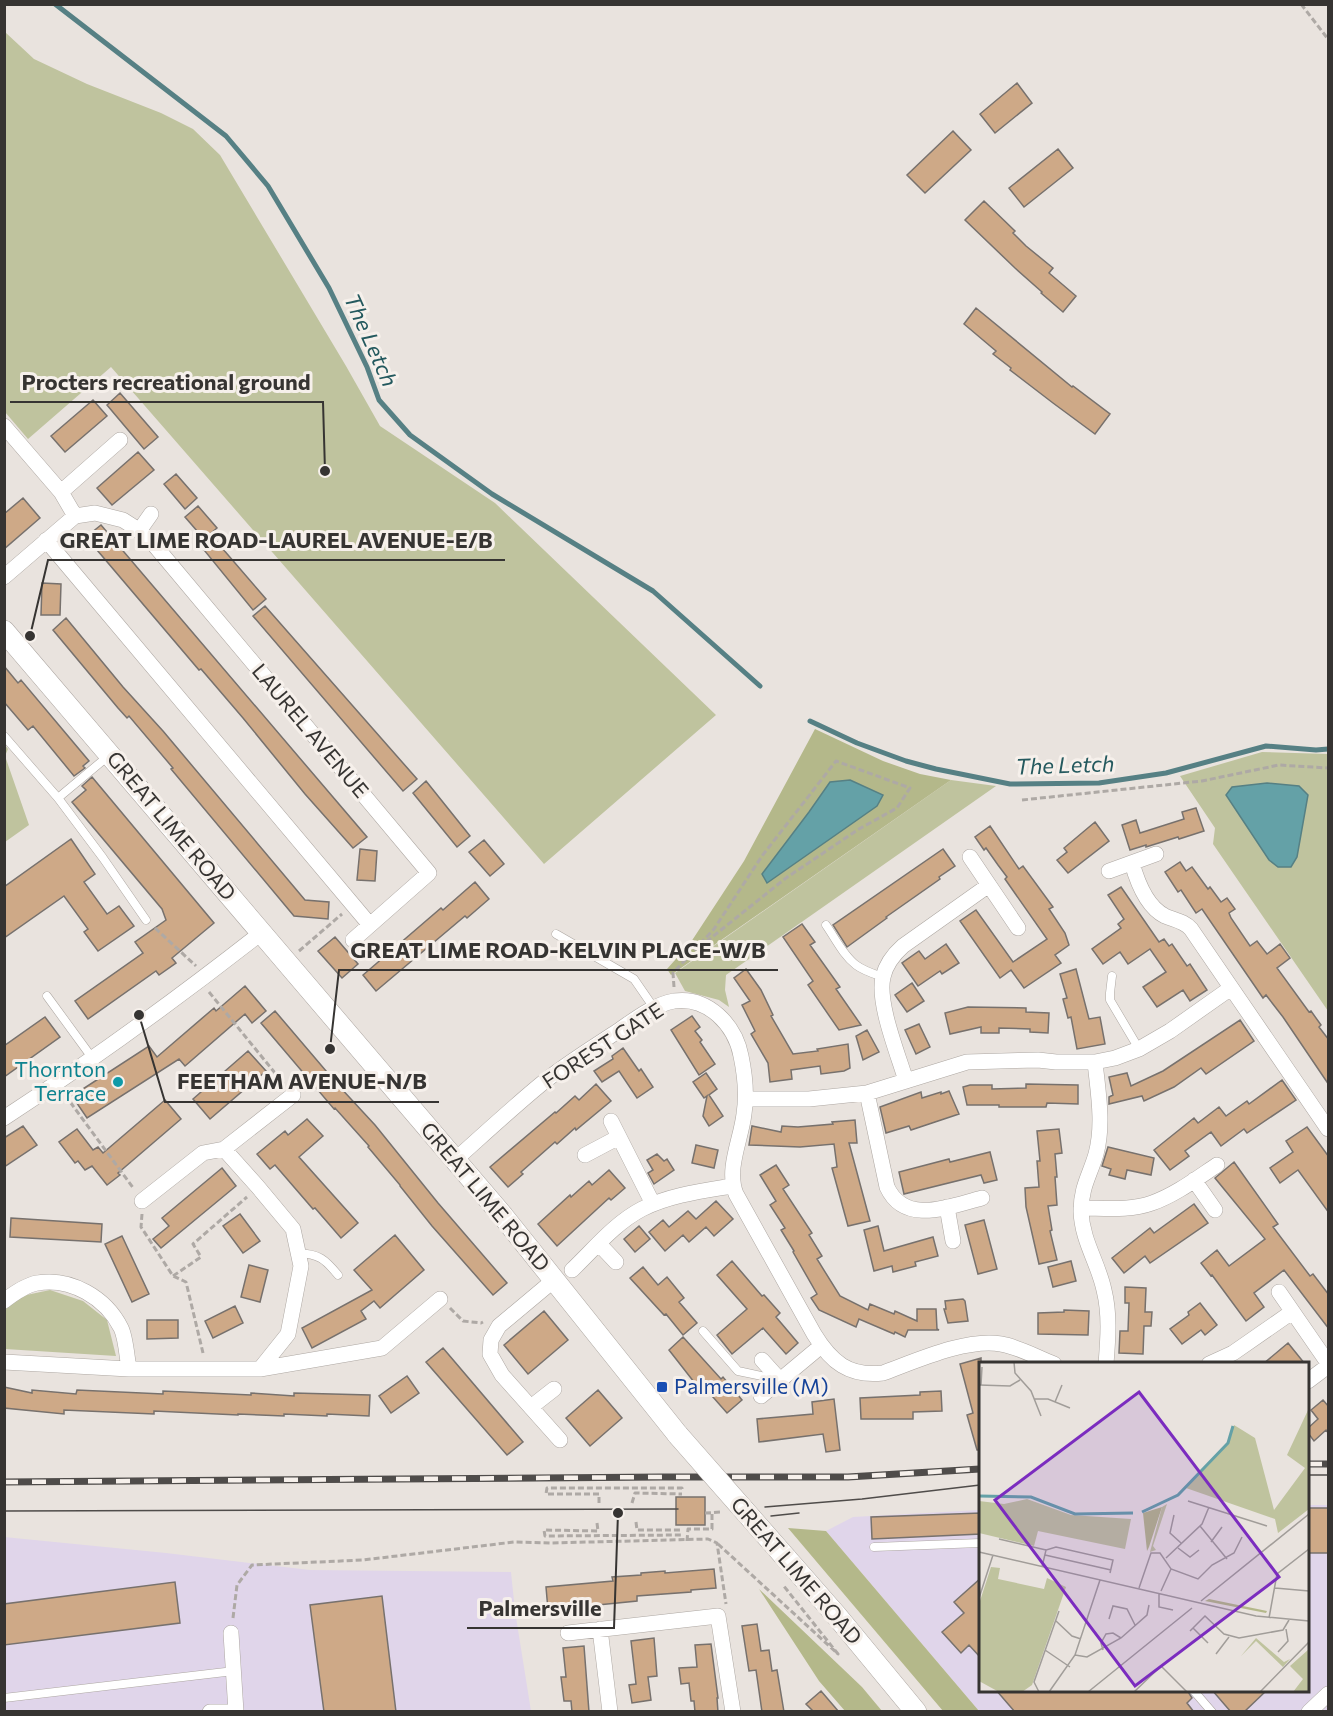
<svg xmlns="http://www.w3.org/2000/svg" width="1333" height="1716" viewBox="0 0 1333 1716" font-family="Commissioner,sans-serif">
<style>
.industrial{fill:#e0d5ea}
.green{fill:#bfc39e}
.forest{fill:#b4b88a}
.water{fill:#64a1a7;stroke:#568084;stroke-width:1.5}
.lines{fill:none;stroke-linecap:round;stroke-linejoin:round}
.stream{stroke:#568084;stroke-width:5}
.building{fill:#cea987;stroke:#77716d;stroke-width:1.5}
.lane-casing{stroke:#ada7a2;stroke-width:9}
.street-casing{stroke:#ada7a2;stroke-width:16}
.secondary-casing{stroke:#ada7a2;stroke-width:22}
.path{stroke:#aea9a5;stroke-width:3;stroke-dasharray:6 3;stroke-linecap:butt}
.lane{stroke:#fff;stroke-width:8}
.street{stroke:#fff;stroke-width:15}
.secondary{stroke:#fff;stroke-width:21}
.tram{stroke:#4f4c4a;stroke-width:1.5}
.rail-casing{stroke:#4f4c4a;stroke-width:7}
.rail{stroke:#f6f0eb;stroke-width:4.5;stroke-dasharray:14;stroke-linecap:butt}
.secondary-bridge-casing{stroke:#ada7a2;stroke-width:22;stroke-linecap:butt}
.secondary-bridge{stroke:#fff;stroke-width:21}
.culture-dot{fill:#0f9aa8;stroke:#f6f0eb;stroke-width:2}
.transit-dot{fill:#1a4fb4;stroke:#f6f0eb;stroke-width:2}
.labels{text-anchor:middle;stroke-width:6;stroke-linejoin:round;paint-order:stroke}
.street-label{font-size:21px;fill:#363432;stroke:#f6f0eb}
.culture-label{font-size:21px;fill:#0d838f;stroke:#f6f0eb;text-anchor:end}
.transit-label{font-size:21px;fill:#164399;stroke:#f6f0eb;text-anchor:start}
.water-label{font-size:22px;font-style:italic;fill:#24595e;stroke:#f6f0eb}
.inset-river{fill:none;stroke:#64a1a7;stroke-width:3}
.inset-road{fill:none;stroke:#a19d99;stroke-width:1.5}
.view{fill:#7b2cbf;fill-opacity:0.15;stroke:#7b2cbf;stroke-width:3}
.inset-edge{fill:none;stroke:#363432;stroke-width:3}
.leader{fill:none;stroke:#363432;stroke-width:2}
.callout-dot{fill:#363432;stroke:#f6f0eb;stroke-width:2}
.callout-label{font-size:22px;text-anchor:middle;font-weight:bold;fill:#363432;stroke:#f6f0eb;stroke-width:6;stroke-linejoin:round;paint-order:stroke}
</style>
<rect width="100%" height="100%" fill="#e9e3de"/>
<path class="industrial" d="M1308 1505H1328V1711H979L826 1531 853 1517 980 1510V1690H1308Z
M4 1537 166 1553 310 1570 511 1572 515 1611 531 1711H5Z"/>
<path class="green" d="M5 32 34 59 87 84 161 113 193 129 220 155 346 366 380 426 495 503 716 715 544 864 111 367 28 439 5 412Z
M5 745 8 749 5 756 29 825 5 842Z
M1262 752 1328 754V1011L1213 844 1215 828 1180 776Z
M951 780 996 786 726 975 725 990 729 1007 719 1000 685 991 675 973Z
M50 1290 83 1301 107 1320 116 1356 5 1349V1308L17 1297Z"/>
<path class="forest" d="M815 729 883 761 920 774 951 780 671 975 667 969 691 942 744 861Z
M788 1528 826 1531 979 1711H943Z
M759 1589 862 1687 882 1711H845L819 1681Z"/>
<path class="water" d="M850 780 883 795 877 806 767 883 762 874 809 812 830 782Z
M1267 783 1299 786 1308 795 1297 857 1291 867H1278L1269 860 1226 795 1232 787Z"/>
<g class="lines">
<path class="stream" d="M55 4 226 136 268 186 329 288 367 367 379 400 410 435 492 494 653 591 760 686
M810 721 857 743 906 761 936 769 1010 784 1099 783 1166 773 1266 746 1316 750 1328 749"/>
</g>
<path class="building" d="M1017 83 1032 103 995 133 980 114Z
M953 131 971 150 925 193 907 175Z
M1058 149 1073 168 1024 207 1009 188Z
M984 201 1015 231 1013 233 1026 246 1053 268 1049 273 1076 296 1063 312 1041 293 1042 292 1015 268 965 220Z
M976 308 1072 387 1073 386 1110 414 1095 434 1053 403 1010 370 1011 368 993 354 996 351 964 324Z
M120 393 158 437 144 449 107 405Z
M93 400 107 416 65 452 51 436Z
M138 452 154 470 112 505 97 488Z
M176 474 197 498 185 509 164 484Z
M23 498 40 518 4 549V514Z
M198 506 217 528 204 539 185 517Z
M101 525 367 837 353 848 305 794 243 718 201 669 199 670 86 537Z
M216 541 266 599 253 610 204 550Z
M42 583 61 584 60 615H41Z
M265 606 417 779 403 791 253 616Z
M66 618 123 687 163 731 305 900 329 902 328 919 294 916 171 769 173 768 129 716 127 718 118 708 53 630Z
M4 666 18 683 21 680 89 761 83 766 85 768 74 776 33 726 28 730 4 702Z
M92 777 214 923 172 958 176 963 159 975 156 971 88 1019 75 1001 143 953 135 942 166 920 162 909 72 802 86 790 82 786Z
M426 781 470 836 457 847 413 793Z
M1196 808 1204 831 1179 839 1178 837 1146 847V845L1130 850 1122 825 1136 820 1140 833 1184 819 1182 812Z
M1095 822 1109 841 1068 873 1057 860 1067 852 1064 848Z
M990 826 1019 869 1023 866 1053 907 1049 909 1065 933 1069 945 1055 955 1061 963 1024 988 1011 970 1000 978 960 921 976 910 1013 962 1047 939 1005 879 1007 877 998 865 986 848 984 850 975 837Z
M71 839 95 874 84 882 107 914 119 906 134 926 98 951 84 932 88 929 64 896 4 938V887Z
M484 840 504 864 490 876 469 852Z
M360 849 377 851 375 881 357 880Z
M943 849 955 866 939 877 940 879 886 917 887 918 847 947 833 925Z
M1180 862 1186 871 1192 867 1208 889 1210 887 1221 902 1227 898 1235 909 1229 913 1231 918 1250 946 1257 941 1267 954 1280 944 1290 958 1277 968 1309 1012 1311 1011 1321 1025 1319 1027 1329 1040V1085L1283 1017 1266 995 1263 998 1202 909 1196 913 1181 890 1178 892 1165 872Z
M475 882 489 899 467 918 465 916 376 991 363 975 441 908 443 910Z
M1121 887 1159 942 1164 939 1169 946 1172 944 1187 966 1190 964 1207 990 1190 1001 1183 990 1157 1007 1143 987 1166 972 1150 949 1128 964 1120 952 1103 964 1092 949 1121 928 1118 924 1124 919 1108 895Z
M802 924 815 942 810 945 840 987 836 989 861 1025 839 1030 808 985 813 981 783 937Z
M335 937 358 964 342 978 318 951Z
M946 944 959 963 942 974 940 971 918 986 902 963 919 951 925 959Z
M746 969 761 990 773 1015 771 1016 793 1054 818 1051 817 1049 848 1044 850 1068 844 1071 821 1074 820 1066 791 1070 792 1079 770 1082 768 1063 751 1034 755 1031 742 1005 750 1001 734 978Z
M1076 969 1089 1019 1100 1017 1105 1044 1077 1049 1071 1017 1068 1018 1063 999 1067 998 1060 974Z
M912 983 924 1001 907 1012 895 995Z
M245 986 266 1011 252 1023 245 1014 185 1066 179 1059 87 1118 72 1096 149 1046 157 1057 214 1008 216 1011Z
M968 1007 1026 1008V1012L1049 1013 1048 1033 1030 1032V1029L999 1028V1033H981V1027L950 1034 945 1013Z
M275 1011 338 1085 375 1125 438 1203 507 1283 493 1295 432 1226 400 1186V1185L368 1147 369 1146 335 1108 334 1109 261 1023Z
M692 1016 700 1027 695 1031 702 1040 700 1042 715 1064 699 1075 671 1030Z
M45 1017 60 1037 4 1077V1046Z
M1240 1020 1254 1041 1206 1074 1201 1068 1174 1087 1144 1101 1142 1096 1109 1104V1097L1113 1095 1109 1077 1127 1073 1131 1086 1163 1071Z
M919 1024 930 1047 916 1054 905 1030Z
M867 1030 879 1052 863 1060 856 1036Z
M623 1048 639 1071 641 1069 653 1087 637 1098 619 1071 602 1082 594 1071 613 1059 612 1056Z
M248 1051 266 1071 210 1119 193 1099Z
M706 1073 717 1089 709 1095 723 1116 709 1126 703 1116 707 1096 704 1098 693 1082Z
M1282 1080 1296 1100 1247 1133 1244 1129 1221 1146 1211 1132 1185 1151 1189 1156 1170 1170 1154 1150 1194 1118 1198 1123 1219 1107 1226 1116 1247 1101 1249 1104Z
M596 1084 611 1101 576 1130 575 1128 557 1144 555 1142 521 1172 523 1174 508 1187 490 1167 555 1112 556 1113 575 1096 579 1100Z
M1026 1084 1078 1085V1104L1047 1103 1046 1107H999V1105H967L963 1087 970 1085H992V1089L1026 1088Z
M949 1091 959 1114 911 1130 909 1126 886 1133 880 1107 921 1092 922 1098 941 1092V1094Z
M165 1100 181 1119 118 1173 120 1175 107 1185 92 1166 85 1170 78 1161 75 1163 59 1142 77 1129 93 1150 98 1147 103 1153Z
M307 1119 323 1136 299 1157 358 1223 341 1238 315 1208 313 1209 275 1165 270 1169 257 1154 285 1131 288 1135Z
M855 1120 857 1143H849L870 1221 848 1226 832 1168 837 1167 834 1144 800 1147 749 1145 752 1126 781 1132 782 1126 798 1127 833 1124 832 1122Z
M23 1126 37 1145 4 1167V1138Z
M1307 1127 1329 1157V1213L1298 1170 1280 1183 1270 1168 1293 1152 1286 1141Z
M1059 1129 1062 1153 1055 1154 1057 1177H1055L1057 1205 1048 1206 1052 1230 1050 1231 1057 1260 1039 1264 1026 1207 1025 1188 1039 1187 1037 1161H1040L1037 1131Z
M696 1145 718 1150 714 1168 692 1163Z
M1108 1147 1154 1158 1151 1175 1127 1170 1125 1179 1109 1175 1111 1169 1102 1166Z
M990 1152 997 1180 984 1183 981 1175 904 1194 899 1172 949 1159 950 1162Z
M657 1154 664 1161 667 1159 674 1170 654 1184 648 1173 653 1170 647 1160Z
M1234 1162 1278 1224 1273 1227 1310 1276 1313 1274 1329 1295V1329L1284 1270 1254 1293 1264 1307 1246 1321 1212 1275 1211 1276 1201 1263 1217 1250 1229 1266 1265 1239 1215 1178Z
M776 1165 789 1185 783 1189 812 1233 809 1235 822 1256 817 1259 840 1296 868 1310 870 1304 894 1314 895 1311 917 1321V1309H936L937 1329 939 1330H908L905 1337 895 1332 894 1334 859 1319 856 1327 819 1310 811 1298 817 1294 793 1252 794 1251 781 1230 785 1228 770 1205 776 1201 760 1175Z
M222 1168 236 1186 161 1248 153 1239 169 1226 162 1218Z
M609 1170 625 1188 611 1200 609 1198 557 1246 538 1224 570 1195 571 1197 589 1181 592 1185Z
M716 1201 733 1219 714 1236 706 1227 689 1242 683 1235 665 1251 649 1232 663 1220 669 1227 688 1211 696 1219Z
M1194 1204 1208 1223 1150 1263 1145 1256 1124 1273 1112 1258 1150 1228 1154 1233Z
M240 1214 260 1241 243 1253 223 1226Z
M11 1218 102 1224 101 1242 10 1237Z
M984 1220 997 1269 978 1274 965 1225Z
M639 1226 650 1239 635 1252 624 1239Z
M878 1226 884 1251 933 1237 938 1256 915 1262 916 1266 893 1272 892 1266 874 1271 864 1230Z
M395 1235 424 1270 380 1308 374 1301 361 1311 366 1319 312 1348 302 1328 372 1290 354 1270Z
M122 1236 149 1294 132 1302 105 1244Z
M732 1261 762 1296 764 1295 780 1313 776 1317 798 1343 786 1354 763 1328 732 1354 717 1335 747 1309 717 1275Z
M1071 1261 1076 1281 1053 1287 1048 1267Z
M249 1265 268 1270 260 1302 241 1297Z
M643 1267 658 1285 667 1277 684 1298 679 1302 697 1323 683 1335 666 1314 664 1315 630 1278Z
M1125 1287 1146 1288 1145 1312H1152L1151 1326H1144L1143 1354 1119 1353 1120 1331H1128L1129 1303H1125Z
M963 1299 965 1301 968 1321 948 1323 944 1309H946L945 1301Z
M1200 1303 1217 1325 1205 1335 1201 1330 1182 1344 1170 1329 1189 1315 1188 1312Z
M235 1306 243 1323 213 1338 205 1321Z
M1064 1310 1089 1311 1088 1335 1038 1334V1313L1064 1312Z
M544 1311 568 1340 528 1374 504 1345Z
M147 1320H178V1338L147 1339Z
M683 1337 721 1379 723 1377 742 1400 727 1413 705 1388 701 1391 669 1350Z
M1288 1343 1305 1364H1263Z
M443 1348 523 1442 507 1455 426 1362Z
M981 1358V1450H977L967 1415 973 1413 960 1364Z
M407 1376 419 1393 391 1413 379 1396Z
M4 1387 32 1393V1390L76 1394 77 1390 163 1394V1391L251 1395V1393L294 1396V1393L370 1395 369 1416 327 1414V1416L284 1414V1416L238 1414V1415L154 1411V1414L64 1410V1414L4 1408Z
M598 1390 622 1418 590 1446 566 1418Z
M941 1391 942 1411 913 1412V1419H861L860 1398 920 1395V1392Z
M834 1399 840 1450 826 1452 823 1434 759 1442 757 1419 813 1414 812 1402Z
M1323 1400 1329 1407V1434L1326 1430 1314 1441 1308 1433V1428L1318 1419 1311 1410Z
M676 1497H705V1525H676Z
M1308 1508H1329V1553H1308Z
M981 1513V1534L872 1539 871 1517Z
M714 1569 716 1588 691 1590V1592L637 1596V1601L548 1610 546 1587 613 1581 612 1577 641 1575V1573L665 1571V1573Z
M981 1578V1658L969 1645 961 1653 942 1632 964 1613 954 1602Z
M175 1582 180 1623 4 1645V1604Z
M382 1596 396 1712H324L310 1605Z
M757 1624 761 1651 769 1650 772 1671 777 1670 784 1712H762L756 1670 749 1671 742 1626Z
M654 1638 657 1676 648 1677 651 1700 632 1703 629 1685 636 1684 631 1641Z
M711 1644 718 1698H717L718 1712H695L694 1701H691L689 1683 681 1684 679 1668 697 1667 695 1645Z
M584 1646 589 1712H572L571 1701H564L561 1677H566L563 1648Z
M996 1690H1187L1192 1698 1187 1703 1194 1712H1015Z
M1212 1690H1267L1244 1712H1231Z
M821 1691 839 1712H814L806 1704Z"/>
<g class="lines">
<g class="lane-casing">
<path id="lane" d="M4 736 58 798 103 858 146 920
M58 798 107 757
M826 925C835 938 843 955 856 965 864 971 874 974 883 977
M556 934 634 979 654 1008
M1112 976 1110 993V1000L1139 1049
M47 996 93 1059
M298 1253C319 1254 325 1259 338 1275
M703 1331 738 1371 776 1379
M874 1547 980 1543
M1193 1690 1212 1712
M4 1698 234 1671"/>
</g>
<g class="street-casing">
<path id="street" d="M4 426 61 492 75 516
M61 492 120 440
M139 531 151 514
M46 540 370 925
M4 577 75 516 95 513 123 520 137 529 151 541 429 873 353 940
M970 857 1018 928
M1132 863C1137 881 1147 907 1165 916 1174 920 1184 921 1191 929L1328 1129
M1109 871 1156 854
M1095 1062C1098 1092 1104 1124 1096 1154 1090 1175 1081 1187 1081 1211 1082 1241 1098 1262 1104 1290 1110 1314 1108 1339 1106 1364
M906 1081C898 1054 877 1003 883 977 886 964 894 954 903 946L989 885
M867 1093 887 1187C905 1226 950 1206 982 1198
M746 1099H809L867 1093 967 1062 1038 1060 1056 1062H1095L1115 1058 1139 1049 1170 1031 1231 988
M4 1118C93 1060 178 998 261 933
M611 1121 653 1204
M224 1149 293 1095
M585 1155 619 1137
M455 1160C483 1135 511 1109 540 1085 563 1066 589 1050 615 1033 633 1021 652 1005 674 1001 708 996 735 1025 741 1056 745 1075 747 1095 744 1114 741 1140 726 1169 736 1194L814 1334C831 1362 849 1377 883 1373 916 1361 966 1338 1001 1344 1019 1347 1036 1357 1054 1364
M1194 1180 1215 1210
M142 1201 203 1153 224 1149 258 1187 293 1229 301 1266 288 1334 260 1369
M947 1207 953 1241
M1081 1208C1104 1208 1130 1211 1152 1203 1175 1195 1196 1179 1217 1165
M599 1244 616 1262
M572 1270C594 1249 615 1223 642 1209 670 1195 702 1191 732 1186
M554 1280 499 1326 491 1340 490 1354 502 1375 560 1440
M1279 1292 1328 1363
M4 1301C13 1294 26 1285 37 1283 71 1277 106 1298 121 1328 126 1338 127 1358 129 1369
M762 1360 780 1380
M4 1362 129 1369H260L382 1348 440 1299
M1209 1364 1233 1353 1292 1312
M1308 1381 1328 1366
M761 1396 821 1346
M531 1407 554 1389
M600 1629 610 1712
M231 1633 236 1712
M568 1633 718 1616 733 1712
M210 1712H228
M1309 1712 1328 1694"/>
</g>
<g class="secondary-casing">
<path id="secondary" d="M4 631 503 1216 678 1435
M786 1558 836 1615 916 1712"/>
</g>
<path class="path" d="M1301 4 1328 39
M1022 800 1202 781 1279 765 1328 768
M155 928 196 966
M299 951 342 914
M674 987 673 973 714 929 762 856 836 761 910 788 897 808 859 829 786 878 696 950
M209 992 284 1084
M65 1095 134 1189
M142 1214 141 1227 173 1276 186 1282 203 1353
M173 1276 201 1257 193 1244 247 1197
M450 1308 463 1321 481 1323 483 1322
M599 1503V1494H546L547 1488H682V1490
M632 1503 635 1493 682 1494
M705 1513 722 1512
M636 1522 637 1530H681
M597 1523 598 1531 544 1530 545 1536 681 1535V1533
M687 1541 688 1529H712V1513
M718 1544 838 1654 783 1585
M233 1618 237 1585 252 1565 363 1560 514 1542 551 1543 708 1539 717 1543 726 1604"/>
<use href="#lane" class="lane"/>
<use href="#street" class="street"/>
<use href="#secondary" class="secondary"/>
<path class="tram" d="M1308 1475H1328
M765 1507 862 1499 980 1485
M4 1511 678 1509
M771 1516 799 1513"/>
<g class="rail-casing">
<path id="rail" d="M1308 1464H1328
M4 1482 662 1477H848L980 1469"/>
</g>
<use href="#rail" class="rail"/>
<g class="secondary-bridge-casing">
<path id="secondary-bridge" d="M678 1435 786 1558"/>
</g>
<use href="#secondary-bridge" class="secondary-bridge"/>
</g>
<circle class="culture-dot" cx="118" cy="1082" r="6"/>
<rect class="transit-dot" x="656" y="1381" width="12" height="12" rx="3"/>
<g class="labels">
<g class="street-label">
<text transform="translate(310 731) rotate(50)" y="7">LAUREL AVENUE</text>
<text transform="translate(171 826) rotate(50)" y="7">GREAT LIME ROAD</text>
<text transform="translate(603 1046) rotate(-33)" y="7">FOREST GATE</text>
<text transform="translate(485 1197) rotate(50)" y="7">GREAT LIME ROAD</text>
<text transform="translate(796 1571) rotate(49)" y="7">GREAT LIME ROAD</text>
</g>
<g class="culture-label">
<text x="106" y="1077">Thornton<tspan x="106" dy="24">Terrace</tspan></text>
</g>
<g class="transit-label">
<text x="674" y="1394">Palmersville (M)</text>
</g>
<g class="water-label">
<text transform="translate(371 340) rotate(66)" y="8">The Letch</text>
<text transform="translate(1065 765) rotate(-2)" y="8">The Letch</text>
</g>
</g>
<g transform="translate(979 1362)">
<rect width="330" height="330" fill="#e9e3de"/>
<path d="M330 46V147L299 171 296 157 207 126 249 82 255 63 276 76 295 148 326 106 308 93ZM48 137 92 153 152 157 146 187 59 169 55 184 0 171V139L25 142ZM188 142 174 184 177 188 171 190 183 145ZM12 205 21 206 19 217 65 227 68 216 87 225 53 323 43 330H20L0 319V242ZM277 276 305 300 311 297 304 305 277 279 262 294ZM330 287V330H314L324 317 311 304Z" fill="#bfc39e"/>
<path d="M183 145 170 185 168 189 164 151ZM230 237 288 249 287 251 226 239Z" fill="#b4b88a"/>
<path class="inset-river" d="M0 134 52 135 96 152 154 151M163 150 199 133 249 81 254 64"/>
<path class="inset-road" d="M35 0 36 11 52 29 62 54M0 23 31 24 41 18M2 23 3 5M55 37H69L91 46M76 40 83 23M209 139 288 164M195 153 191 171 202 181M221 164 248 197M20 177 67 188M232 180 243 165M199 186 211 195 220 188M0 190 277 254 330 259M66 193 132 208M187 196 223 162 230 145M63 205 67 188 77 185 134 198 131 211M160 226 172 191H181L192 207 219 217 233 203 255 191 263 175M296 226 330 229M182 229 192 207M180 232V245L194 248M0 236 14 193M222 239 330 152M290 256 298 212 330 187M130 257 134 244 148 247 156 263M77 259 93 274 102 277M214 266 229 281M211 269 226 254 245 272 260 276 304 268 310 258M66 288 91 305M124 288 122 281 127 272 134 271 142 276M299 290 309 279 307 267M237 292 250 275M96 293 108 295 142 276 168 253 170 243M60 330 55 320 80 249M70 330 96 293 121 218M109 330 213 246M155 330 182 304 208 330M281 330 330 280"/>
<path class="view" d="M160 30 300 215 156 324 16 138Z"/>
<rect width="330" height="330" class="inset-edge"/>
</g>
<path class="leader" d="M325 471L323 402H10M30 636L48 560H505M330 1049L339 970H778M139 1015L165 1102H439M618 1513L614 1628H467"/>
<g class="callout-dot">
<circle cx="325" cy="471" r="6"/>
<circle cx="30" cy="636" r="6"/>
<circle cx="330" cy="1049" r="6"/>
<circle cx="139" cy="1015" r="6"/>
<circle cx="618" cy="1513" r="6"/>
</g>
<g class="callout-label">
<text x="166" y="390">Procters recreational ground</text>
<text x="276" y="548">GREAT LIME ROAD-LAUREL AVENUE-E/B</text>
<text x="558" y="958">GREAT LIME ROAD-KELVIN PLACE-W/B</text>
<text x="302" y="1089">FEETHAM AVENUE-N/B</text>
<text x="540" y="1616">Palmersville</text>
</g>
<rect width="1333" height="1716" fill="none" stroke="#363432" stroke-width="12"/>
</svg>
